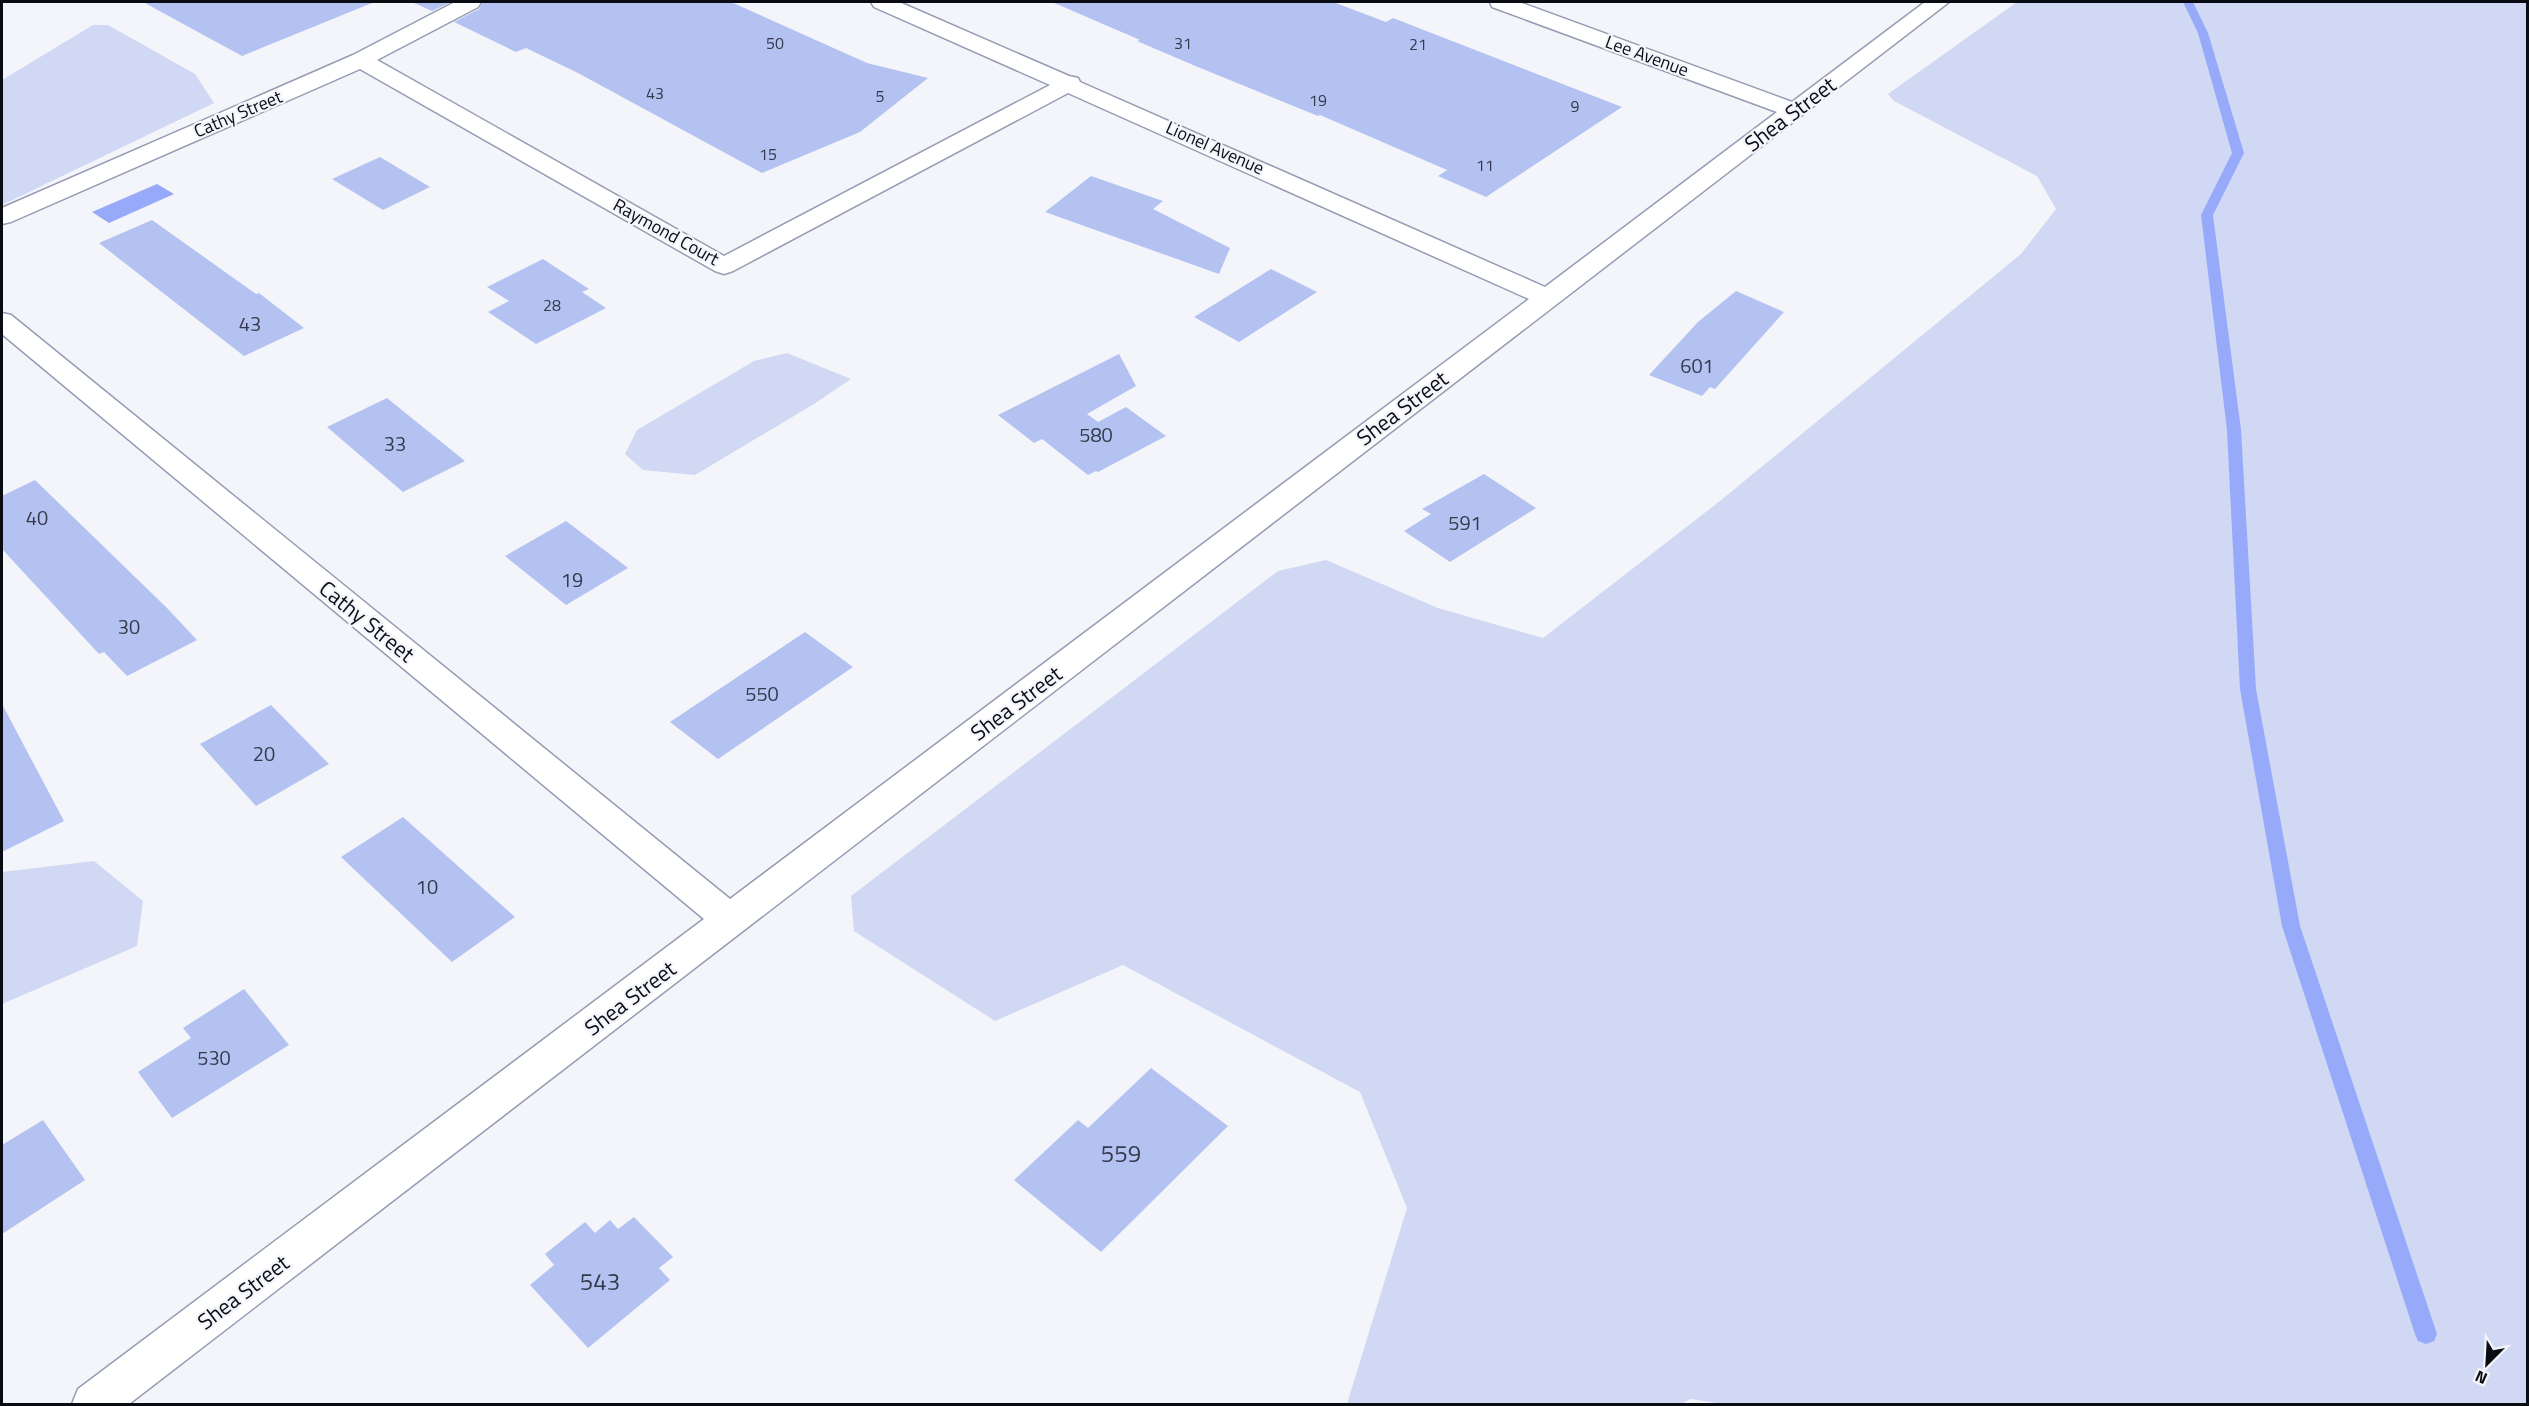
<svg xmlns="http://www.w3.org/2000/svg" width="2529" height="1406" viewBox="0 0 2529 1406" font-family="'Titillium Web',sans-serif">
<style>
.green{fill:#d0d8f4}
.water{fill:#96aaf9}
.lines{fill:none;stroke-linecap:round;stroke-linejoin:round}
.stream{fill:#96aaf9;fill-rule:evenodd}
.building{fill:#b4c2f2}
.minor-casing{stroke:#959cb3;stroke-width:3}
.minor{fill:#fff;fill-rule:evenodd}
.labels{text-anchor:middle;stroke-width:4.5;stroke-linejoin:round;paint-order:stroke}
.far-number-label{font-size:16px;fill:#343a4c}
.far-street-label{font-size:18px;fill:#0a0c14;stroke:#f3f5fa}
.number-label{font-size:20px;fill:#343a4c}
.street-label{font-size:22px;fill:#0a0c14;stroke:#f3f5fa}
.near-number-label{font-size:24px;fill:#343a4c}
</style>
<rect width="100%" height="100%" fill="#f3f5fa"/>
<path class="green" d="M2017 2H2527V1404H1723L1690 1399 1682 1404H1347L1407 1208 1360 1092 1123 965 995 1021 854 931 851 896 1278 571 1326 560 1438 608 1543 638 1720 501 2021 254 2056 209 2037 176 1894 101 1888 94Z
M93 25H108L195 74 214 103 2 205V80Z
M787 353 851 379 814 404 695 475 643 470 625 454 637 430 754 361Z
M94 861 143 901 137 946 2 1004V872Z"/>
<path class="water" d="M157 184 174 194 109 223 92 212Z"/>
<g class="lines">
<path class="stream" d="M2183 2H2193L2208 33 2244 153 2213 215 2241 430 2256 689 2300 926 2437 1334 2434 1341 2426 1344 2418 1341 2415 1334 2282 926 2240 689 2227 430 2201 215 2232 153 2198 33Z"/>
</g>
<path class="building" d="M143 2H371L372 3 242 56Z
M412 2H451L432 11Z
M483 2H731L867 63 928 78 860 132 762 173 578 73 526 48 516 52 454 22 479 9Z
M1052 2H1333L1386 22 1393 18 1622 107 1486 197 1438 176 1447 170 1320 115 1318 116 1193 65 1137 41 1140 40Z
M380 157 430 187 383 210 332 179Z
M1091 176 1163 201 1153 209 1230 248 1219 274 1045 212Z
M152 220 256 294 259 293 304 328 244 356 99 243Z
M543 259 589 289 582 292 606 308 536 344 488 312 509 301 487 287Z
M1271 269 1317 292 1239 342 1194 317Z
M1736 291 1784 312 1715 389 1710 387 1702 396 1649 375 1698 322Z
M1119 354 1136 386 1087 414 1098 422 1126 407 1166 436 1098 472 1096 471 1088 475 1042 439 1034 443 998 415Z
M387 398 465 461 403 492 327 427Z
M1484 474 1536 508 1450 562 1404 531 1431 514 1422 509Z
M35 480 167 608 197 640 127 676 104 652 99 654 2 549V496Z
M566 521 628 568 566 605 505 556Z
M805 632 853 667 718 759 670 722Z
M2 704 64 821 2 852Z
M271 705 329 764 256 806 200 744Z
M403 817 515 917 452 962 341 857Z
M244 989 289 1045 172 1118 138 1072 191 1038 183 1028Z
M1151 1068 1228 1126 1101 1252 1014 1180 1078 1120 1088 1128Z
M43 1120 85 1180 2 1234V1145Z
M634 1217 673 1257 659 1268 670 1280 588 1348 530 1285 554 1265 545 1254 585 1222 595 1233 610 1220 618 1229Z"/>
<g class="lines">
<g class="minor-casing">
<path id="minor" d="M455 2H481L478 7 377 60 724 256 1050 85 874 7 871 2H899L1069 76 1078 78 1080 82 1545 287 1777 112 1492 7 1490 2H1519L1792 102 1925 2H1949L129 1404H72L78 1389 704 919 2 334V313L11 315 730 899 1529 299 1068 93 733 271 724 274 715 271 360 69 11 222 2 224V208L353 55Z"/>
</g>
<use href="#minor" class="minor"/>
</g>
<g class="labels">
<g class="far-number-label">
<text x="775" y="49">50</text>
<text x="1183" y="49">31</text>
<text x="1418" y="50">21</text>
<text x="655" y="99">43</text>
<text x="880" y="102">5</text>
<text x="1318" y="106">19</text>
<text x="1575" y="112">9</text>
<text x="768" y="160">15</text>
<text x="1485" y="171">11</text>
<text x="552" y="311">28</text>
</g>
<g class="far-street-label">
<text transform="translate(1647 56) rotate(20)" y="6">Lee Avenue</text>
<text transform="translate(238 114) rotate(-23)" y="6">Cathy Street</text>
<text transform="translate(1215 148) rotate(24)" y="6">Lionel Avenue</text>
<text transform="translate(666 232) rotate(29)" y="6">Raymond Court</text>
</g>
<g class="number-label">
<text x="250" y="331">43</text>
<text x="1697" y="373">601</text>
<text x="1096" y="442">580</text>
<text x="395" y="451">33</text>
<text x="37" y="525">40</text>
<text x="1465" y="530">591</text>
<text x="572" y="587">19</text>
<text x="129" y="634">30</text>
<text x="762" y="701">550</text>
<text x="264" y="761">20</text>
<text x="427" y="894">10</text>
<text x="214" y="1065">530</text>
</g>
<g class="street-label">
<text transform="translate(1790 114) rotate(-37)" y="8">Shea Street</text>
<text transform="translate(1402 408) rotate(-37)" y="8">Shea Street</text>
<text transform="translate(367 621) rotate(39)" y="8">Cathy Street</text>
<text transform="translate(1016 703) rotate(-37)" y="8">Shea Street</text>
<text transform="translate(630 998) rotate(-37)" y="8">Shea Street</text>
<text transform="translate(243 1292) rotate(-37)" y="8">Shea Street</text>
</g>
<g class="near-number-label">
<text x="1121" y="1162">559</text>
<text x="600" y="1290">543</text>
</g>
</g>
<rect width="2529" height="1406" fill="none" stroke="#0a0c14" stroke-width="6"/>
<g transform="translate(2487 1364) rotate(204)" stroke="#f3f5fa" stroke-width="4.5" paint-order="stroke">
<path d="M0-4.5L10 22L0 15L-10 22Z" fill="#0a0c14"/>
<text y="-9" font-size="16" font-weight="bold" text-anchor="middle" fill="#0a0c14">N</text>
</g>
</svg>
